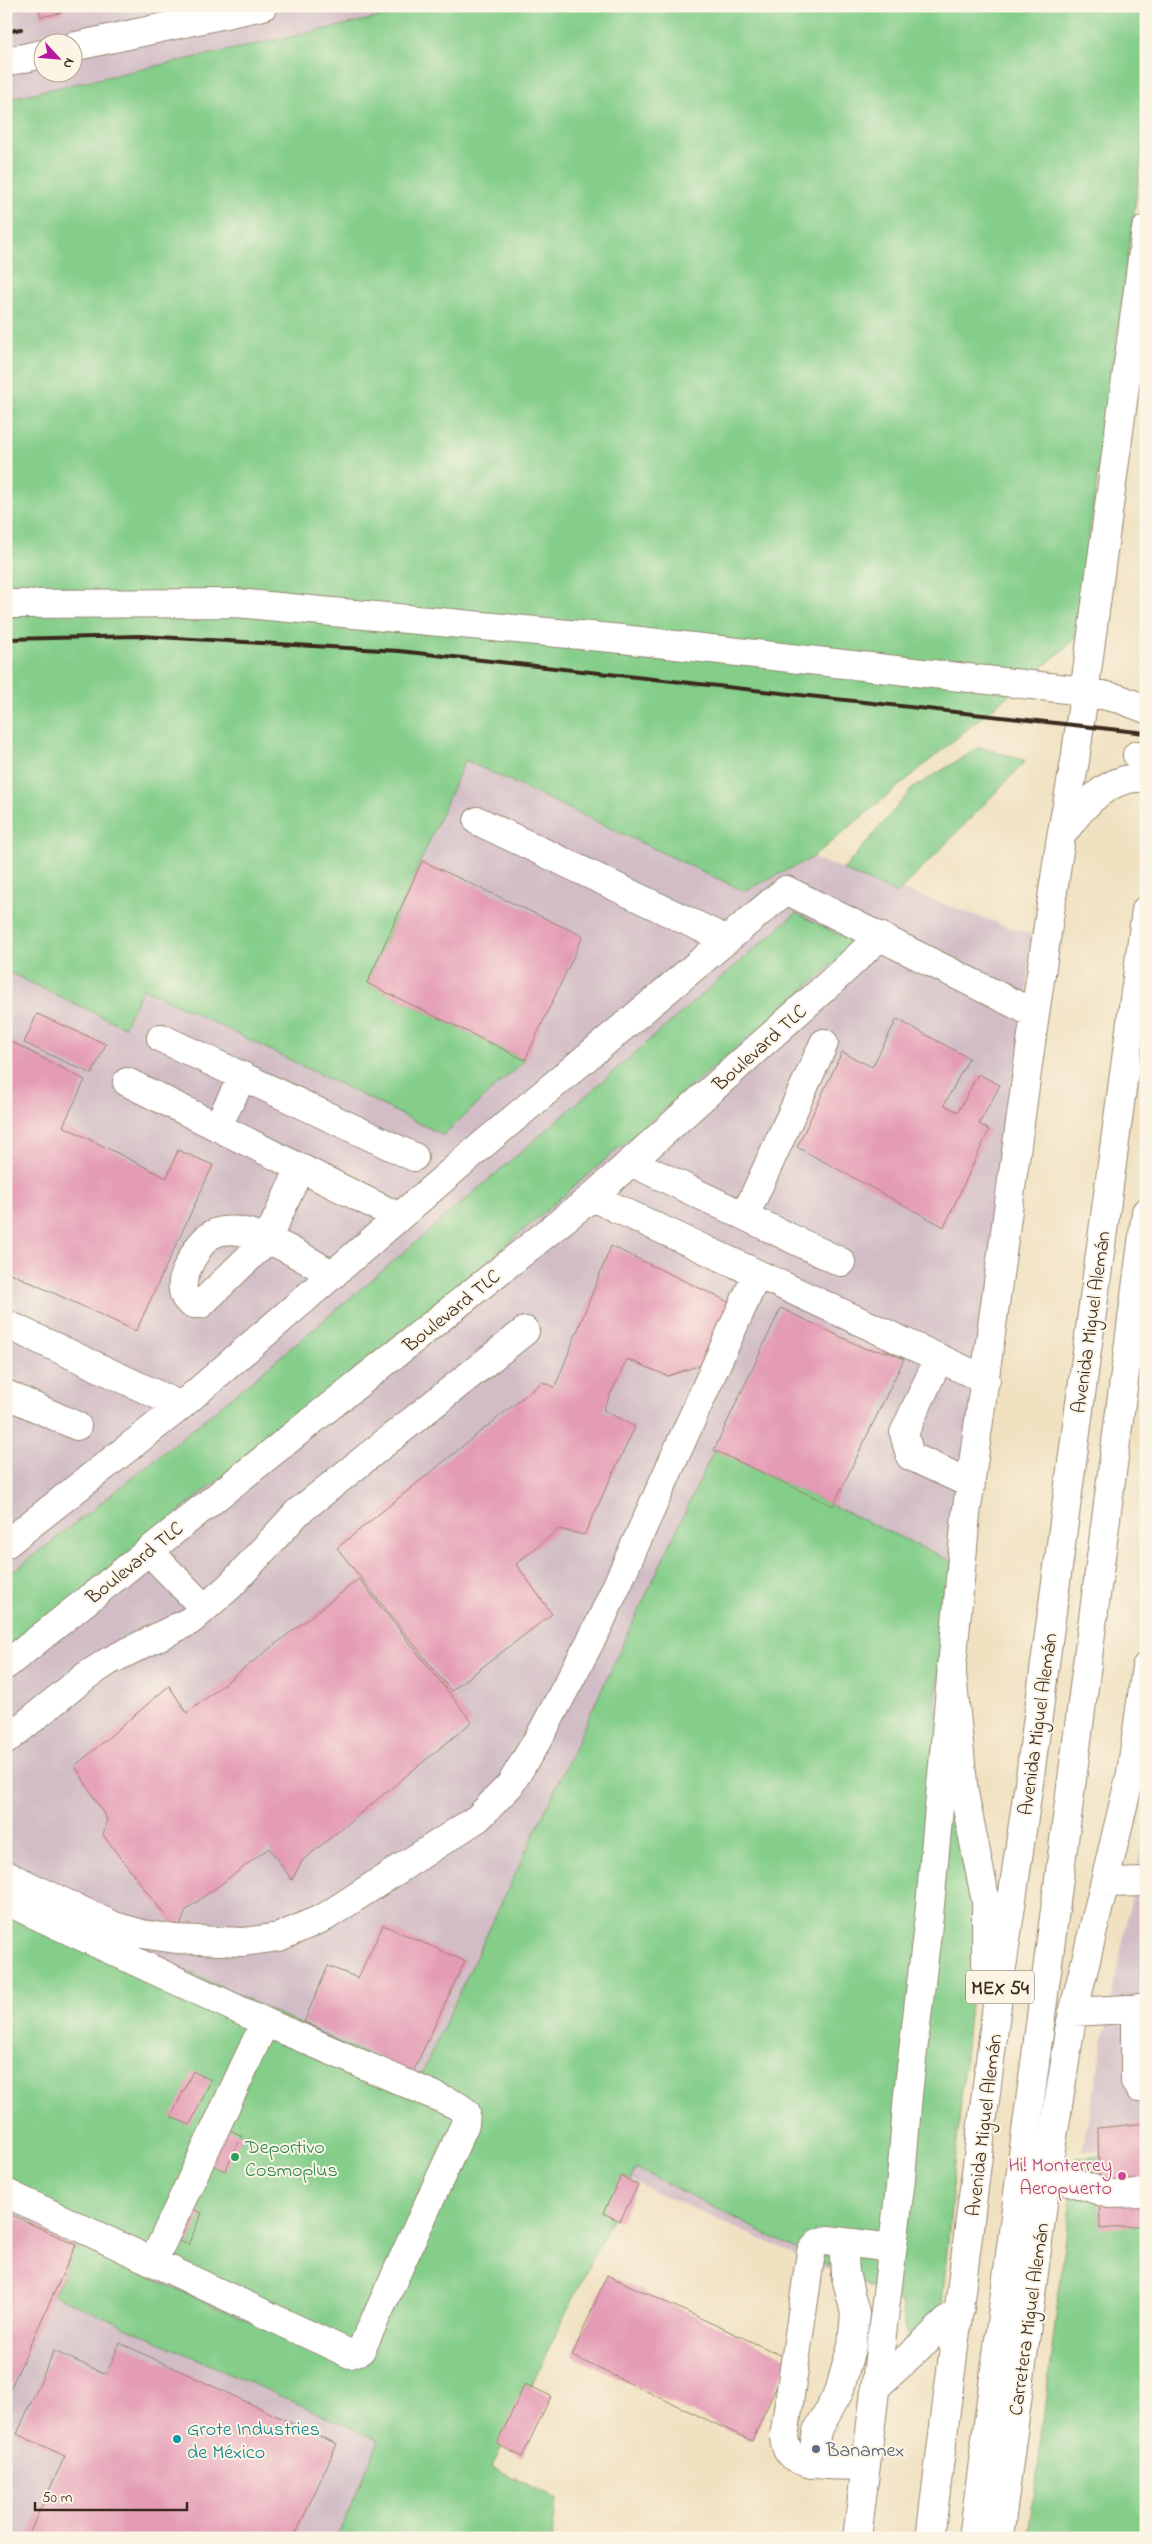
<svg xmlns="http://www.w3.org/2000/svg" width="1152" height="2544" viewBox="0 0 1152 2544" font-family="'Indie Flower',sans-serif">
<style>
.industrial{fill:#d2bdc6;fill-rule:evenodd}
.green{fill:#84ce8a;stroke:#607c54}
.building{fill:#e49bb5}
.lines{fill:none;stroke-linecap:round;stroke-linejoin:round}
.minor-casing{stroke:#968670;stroke-width:30}
.highway-casing{stroke:#968670;stroke-width:30}
.minor{stroke:#fff;stroke-width:28}
.highway{stroke:#fff;stroke-width:28}
.rail{stroke:#3b2a1e;stroke-width:4}
.leisure-dot{fill:#2e9e5b;stroke:#fcf5e5;stroke-width:2}
.hotel-dot{fill:#d1479c;stroke:#fcf5e5;stroke-width:2}
.culture-dot{fill:#0f9aa8;stroke:#fcf5e5;stroke-width:2}
.service-dot{fill:#5c6f8a;stroke:#fcf5e5;stroke-width:2}
.labels{text-anchor:middle;stroke-width:4;stroke-linejoin:round;paint-order:stroke}
.shield{fill:#fcf5e5;stroke:#75675a;stroke-width:1}
.shield-label{font-size:19px;font-weight:bold;fill:#3b2a1e}
.street-label{font-size:20px;fill:#3b2a1e;stroke:#fcf5e5}
.leisure-label{font-size:20px;fill:#27864d;stroke:#fcf5e5;text-anchor:start}
.hotel-label{font-size:20px;fill:#b23c85;stroke:#fcf5e5;text-anchor:end}
.culture-label{font-size:20px;fill:#0d838f;stroke:#fcf5e5;text-anchor:start}
.service-label{font-size:20px;fill:#4e5e75;stroke:#fcf5e5;text-anchor:start}
</style>
<rect width="100%" height="100%" fill="#fcf5e5"/>
<filter id="ink" filterUnits="userSpaceOnUse"><feTurbulence type="fractalNoise" baseFrequency=".02" numOctaves="2"/><feDisplacementMap in="SourceGraphic" scale="10" xChannelSelector="R" yChannelSelector="G"/><feConvolveMatrix kernelMatrix="1 2 1 2 8 2 1 2 1" color-interpolation-filters="sRGB"/></filter>
<filter id="wash" filterUnits="userSpaceOnUse"><feTurbulence type="fractalNoise" baseFrequency=".0096" numOctaves="4" result="noise"/><feDisplacementMap in="SourceGraphic" scale="20" xChannelSelector="R" yChannelSelector="G"/><feGaussianBlur stdDeviation="1.12" result="paint"/><feColorMatrix in="noise" values="0 0 0 0 0 0 0 0 0 0 0 0 0 0 0 0 0 1.4 0 .05"/><feComposite in="paint" operator="in"/></filter>
<g filter="url(#wash)">
<rect width="100%" height="100%" fill="#f0e1c1"/>
<path class="industrial" d="M6 6H431L6 99ZM42 42H72V72H42Z
M6 712 522 717 812 858 1032 935 902 2303 621 2176 497 2444 479 2538H6Z
M1146 1821V2144L1082 2151Z"/>
<path class="green" d="M431 6H1146V125L1075 640 812 858 744 891 465 760 367 983 525 1060 443 1135 143 988 124 1027 6 971V99Z
M980 747 1026 761 897 894 843 870 913 788Z
M796 913 857 944 493 1256 6 1653V1577C279 1367 536 1138 796 913Z
M714 1450 953 1562 935 1704 979 1906 941 2315 906 2344 902 2303 636 2168 492 2467 557 2499 552 2538H337L379 2440 54 2295 76 2245 339 2360 6 2204V1888L419 2079Z
M1146 2149V2538H1028L1076 2158Z"/>
<g id="blocks">
<path class="building" d="M38 6H65L61 13 41 17Z
M422 861 583 936 525 1060 367 983Z
M37 1014 106 1044 92 1074 24 1043Z
M897 1019 969 1058 944 1105 958 1112 978 1074 1000 1085 979 1124 989 1130 944 1227 797 1147 842 1052 872 1067Z
M6 1039 85 1080 63 1126 167 1178 178 1150 213 1165 136 1331 6 1271Z
M611 1246 735 1305 712 1361 668 1376 627 1359 603 1410 635 1427 584 1535 559 1529 516 1564 552 1614 451 1691 337 1548 542 1382 555 1387Z
M781 1308 866 1349 888 1352 904 1359 833 1506 714 1450Z
M359 1579 472 1722 302 1861 292 1880 269 1848 186 1910 178 1932 103 1835 107 1819 75 1766 169 1686 187 1713Z
M383 1925 465 1961 413 2072 304 2022 328 1966 358 1978Z
M193 2071 211 2080 190 2125 171 2117Z
M1146 2123V2225L1100 2229 1098 2128Z
M224 2127 242 2136 225 2171 206 2162Z
M621 2176 638 2185 620 2221 603 2213Z
M181 2203 202 2213 188 2245 167 2235Z
M6 2212 76 2245 6 2398Z
M607 2275 789 2359 752 2441 572 2356Z
M120 2343 337 2444 294 2538H27L65 2456 17 2434 54 2351 106 2374Z
M525 2384 551 2396 522 2457 497 2444Z"/>
</g>
</g>
<g filter="url(#ink)">
<use href="#blocks" fill-opacity="0" stroke="#968670" stroke-width="1"/>
<g class="lines">
<g class="minor-casing">
<path id="minor" d="M72 47 263 6
M6 62 42 54
M6 604 236 603 622 639 1084 691 1120 699 1146 709
M1137 755H1146
M478 821 727 940
M1064 832C1083 805 1109 775 1146 778
M161 1038 414 1157
M127 1082 399 1217
M217 1127 243 1076
M631 1162 841 1262
M300 1168 267 1240 201 1304C181 1307 180 1285 186 1271 191 1259 201 1240 213 1234 246 1218 304 1259 333 1275
M592 1197 986 1380
M745 1216 824 1043
M6 1324 181 1406
M939 1358 904 1433 910 1456 971 1484
M6 1394 77 1426
M6 1544 181 1406 480 1147 786 890 1035 1014
M149 1551 204 1608
M6 1665 592 1197 841 973 880 936
M6 1740 86 1676 109 1661 190 1621 230 1586 297 1513 525 1331
M6 1875 114 1926 142 1934 176 1939 244 1942 279 1937 325 1917 478 1818 510 1785 540 1736 598 1627 757 1274
M1106 1883 1146 1882
M6 1901 265 2022 456 2105 466 2112 465 2124 361 2350 350 2354 6 2193
M1138 2008 1135 2024V2082L1139 2088 1146 2089
M1069 2030 1131 1773 1146 1667
M1047 2174 1109 2194 1146 2193
M153 2262 265 2022
M875 2388 960 2309
M811 2464 817 2431 839 2392 852 2345 855 2313 845 2273 843 2242
M866 2466C848 2465 804 2468 791 2455 786 2450 785 2443 784 2437L811 2252 818 2243 828 2240 892 2248
M857 2538 901 2179 908 2094 929 1916 966 1515 1035 1014 1061 837 1075 761 1146 229
M999 2538 1047 2174 1073 2012 1146 2008"/>
</g>
<g class="highway-casing">
<path id="highway" d="M951 1664 964 1793 986 1902V1984
M930 2538 1000 1981 1030 1776 1146 910
M973 2538 1146 1212"/>
</g>
<use href="#minor" class="minor"/>
<use href="#highway" class="highway"/>
<path class="rail" d="M6 18 11 17
M6 32 21 29
M6 639 141 636 399 651 1146 733"/>
</g>
</g>
<circle class="leisure-dot" cx="235" cy="2157" r="5"/>
<circle class="hotel-dot" cx="1122" cy="2176" r="5"/>
<circle class="culture-dot" cx="177" cy="2439" r="5"/>
<circle class="service-dot" cx="816" cy="2449" r="5"/>
<g class="labels">
<rect class="shield" x="966" y="1970.5" width="68" height="33" rx="4"/>
<g class="shield-label">
<text x="1000" y="1994">MEX 54</text>
</g>
<g class="street-label">
<text transform="translate(759 1047) rotate(-42)" y="7">Boulevard TLC</text>
<text transform="translate(451 1310) rotate(-39)" y="7">Boulevard TLC</text>
<text transform="translate(1090 1322) rotate(-82)" y="7">Avenida Miguel Alemán</text>
<text transform="translate(134 1562) rotate(-39)" y="7">Boulevard TLC</text>
<text transform="translate(1037 1724) rotate(-82)" y="7">Avenida Miguel Alemán</text>
<text transform="translate(983 2125) rotate(-83)" y="7">Avenida Miguel Alemán</text>
<text transform="translate(1028 2319) rotate(-82)" y="7">Carretera Miguel Alemán</text>
</g>
<g class="leisure-label">
<text x="245" y="2153">Deportivo<tspan x="245" dy="23">Cosmoplus</tspan></text>
</g>
<g class="hotel-label">
<text x="1112" y="2171">Hi! Monterrey<tspan x="1112" dy="23">Aeropuerto</tspan></text>
</g>
<g class="culture-label">
<text x="187" y="2435">Grote Industries<tspan x="187" dy="23">de México</tspan></text>
</g>
<g class="service-label">
<text x="826" y="2456">Banamex</text>
</g>
</g>
<rect width="1152" height="2544" fill="none" stroke="#fcf5e5" stroke-width="25"/>
<g transform="translate(58 58) rotate(116)"><circle r="24" fill="#fcf5e5" stroke="#afa495"/>
<path d="M0-4L9 19L0 12L-9 19Z" fill="#b5179e"/>
<text y="-8" font-size="14" font-weight="bold" text-anchor="middle" fill="#3b2a1e">N</text>
</g>
<path d="M35 2502v8h152v-8" fill="none" stroke="#3b2a1e" stroke-width="2.5"/>
<text x="42" y="2502" font-size="15" fill="#3b2a1e" stroke="#fcf5e5" stroke-width="4" paint-order="stroke">50 m</text>
</svg>
